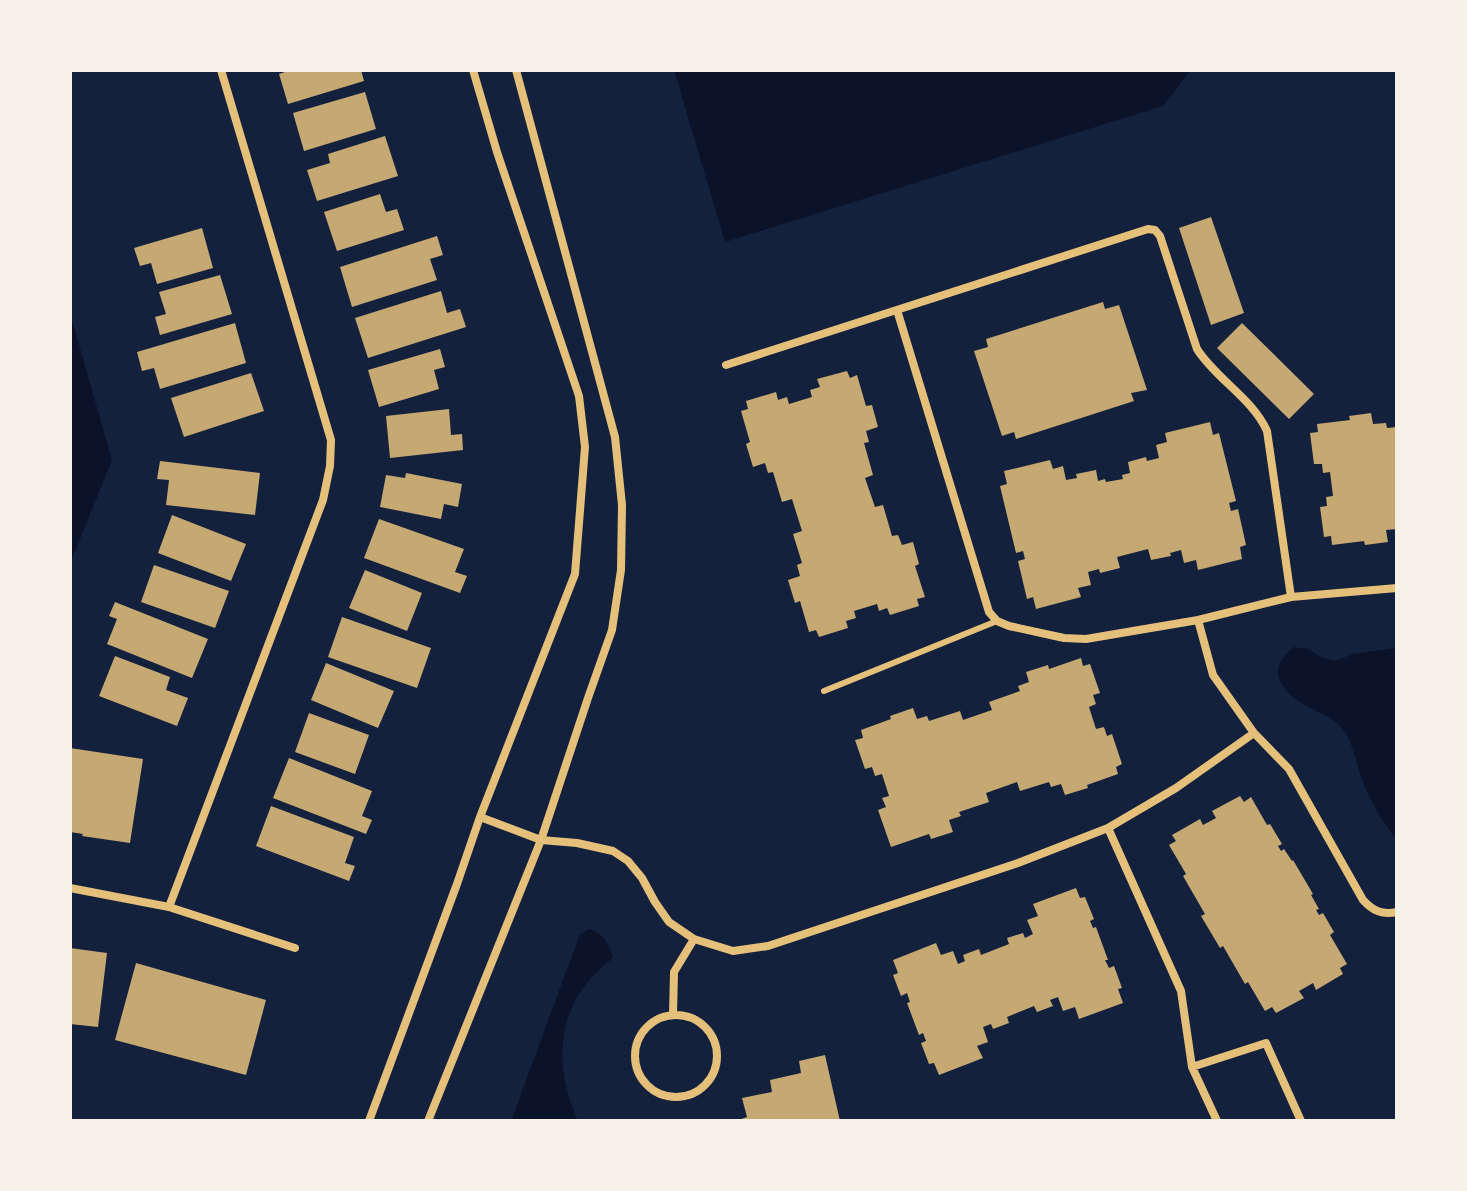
<svg xmlns="http://www.w3.org/2000/svg" width="1467" height="1191" viewBox="0 0 1467 1191" font-family="'Titillium Web',sans-serif">
<style>
.water{fill:#0b132b}
.building{fill:#c6a872}
.lines{fill:none;stroke-linecap:round;stroke-linejoin:round}
.service{stroke:#e5c07b;stroke-width:6}
.minor{stroke:#e5c07b;stroke-width:8}
</style>
<rect width="100%" height="100%" fill="#14213d"/>
<path class="water" d="M674 70H1191L1163 106 725 242Z
M70 313 112 460 70 564Z
M1294 647 1308 649 1321 657 1335 661 1353 654 1397 648V840C1383 823 1371 803 1363 782 1356 765 1353 739 1340 726 1324 709 1295 708 1281 683 1273 668 1282 656 1294 647Z
M589 929C603 932 610 945 613 958 557 999 551 1061 578 1121H511L580 934Z"/>
<path class="building" d="M291 70H361L364 81 288 104 279 74Z
M365 92 376 129 304 151 293 113Z
M385 136 398 176 317 201 307 170 330 163 328 154Z
M380 194 386 212 397 209 404 230 337 251 324 212Z
M1211 217 1244 313 1211 325 1179 228Z
M202 228 213 268 157 284 151 263 140 266 134 248Z
M437 236 443 255 430 259 437 280 352 307 340 267Z
M220 275 232 314 160 335 155 317 166 314 159 292Z
M441 291 447 313 460 309 466 327 368 358 355 318Z
M1103 302 1105 309 1119 305 1147 390 1131 393 1134 401 1016 439 1014 432 1002 436 974 351 988 347 986 339Z
M235 323 246 363 160 389 154 368 142 371 137 352Z
M1242 323 1314 394 1289 419 1217 348Z
M440 349 445 367 434 370 439 389 379 407 368 370Z
M847 371 850 378 857 375 866 406 872 405 878 427 866 431 869 442 864 443 873 475 865 478 875 507 883 505 892 536 898 535 902 545 913 542 919 564 915 566 925 597 917 599 919 606 890 615 887 608 879 611 877 604 854 611 856 618 846 621 848 628 819 637 816 630 809 632 800 601 795 603 788 580 800 576 797 565 802 563 793 534 802 531 792 499 782 502 773 472 768 473 765 463 753 467 746 444 750 442 741 411 748 409 746 401 776 392 778 400 787 397 789 404 812 397 810 390 820 387 817 379Z
M251 373 264 411 184 437 171 398Z
M449 409 451 435 462 434 463 450 390 458 386 416Z
M1371 413 1373 424 1386 423 1387 428 1397 427V529L1386 530 1388 542 1365 545 1364 541 1332 545 1331 536 1324 537 1320 507 1327 506 1326 497 1333 496 1330 472 1323 473 1322 464H1314L1310 433 1318 432 1317 424 1350 420 1349 416Z
M1210 422 1213 435 1219 433 1236 501 1229 503 1231 511 1238 509 1246 545 1240 547 1242 559 1198 570 1196 560 1184 563 1181 550 1170 553 1171 556 1151 560 1148 549 1117 557 1120 568 1100 573 1099 569 1088 572 1091 585 1078 588 1081 597 1036 609 1033 597 1027 599 1018 561 1025 559 1023 551 1016 553 1000 486 1007 484 1004 471 1050 460 1053 469 1063 466 1066 480 1077 478 1076 474 1096 470 1098 481 1105 479 1106 482 1123 479 1122 475 1130 473 1128 462 1146 457 1147 461 1159 458 1156 445 1167 442 1165 433Z
M160 461 260 473 255 515 166 505 169 480 157 479Z
M406 473 462 484 458 507 444 504 441 519 380 507 386 475 405 478Z
M172 515 246 544 231 581 158 553Z
M379 519 464 549 455 572 467 576 460 593 364 558Z
M154 565 229 591 215 628 141 602Z
M365 570 422 593 407 631 349 608Z
M115 602 208 639 192 678 107 644 117 619 109 616Z
M342 617 431 648 417 688 328 657Z
M115 656 170 677 166 690 188 698 177 726 99 696Z
M1081 658 1083 666 1090 664 1100 693 1093 695 1096 704 1089 707 1096 729 1104 727 1107 736 1112 734 1122 764 1116 767 1118 774 1087 785 1088 788 1065 795 1061 784 1051 787 1049 782 1020 791 1017 782 986 793 989 802 959 812 961 816 949 820 953 832 931 839 929 834 891 847 878 810 886 807 882 798 889 796 882 774 875 776 872 767 865 769 855 740 863 738 861 730 891 719 890 716 913 708 917 719 927 716 929 721 960 711 963 720 992 710 989 702 1020 691 1018 686 1029 682 1026 672 1048 665 1049 669Z
M326 663 394 691 378 728 311 700Z
M309 713 369 735 355 774 295 752Z
M70 748 143 759 130 843 82 836 83 834 70 832Z
M289 758 372 791 362 816 372 820 366 834 273 798Z
M1240 796 1244 802 1251 797 1267 825 1270 824 1282 844 1278 846 1281 851 1284 849 1292 861 1293 860 1313 894 1311 895 1319 909 1316 910 1319 915 1323 913 1334 932 1330 935 1347 964 1340 968 1343 974 1316 990 1313 983 1299 991 1304 998 1276 1013 1272 1007 1265 1011 1248 982 1245 984 1223 946 1220 948 1201 916 1205 914 1183 876 1186 874 1169 845 1176 841 1172 835 1200 819 1203 825 1216 818 1212 811Z
M271 806 354 837 345 863 355 866 349 881 256 846Z
M1076 888 1080 898 1085 897 1094 919 1090 921 1093 928 1096 927 1108 960H1105L1109 968 1114 966 1122 988 1118 989 1123 1003 1079 1019 1075 1007 1063 1011 1058 997 1050 1000 1053 1006 1037 1012 1034 1006 1007 1017 1009 1023 993 1029 991 1024 983 1027 988 1042 977 1046 983 1058 939 1075 934 1063 929 1064 921 1043 926 1041 923 1033 919 1035 907 1003 910 1002 907 993 901 996 893 975 898 973 893 960 936 943 941 955 953 951 958 964 965 961 963 955 979 949 981 955 1009 944 1007 938 1023 933 1025 938 1033 934 1027 920 1038 916 1033 904Z
M70 948 107 953 98 1027 70 1024Z
M136 963 266 1000 246 1075 115 1040Z
M825 1055 840 1121H736L747 1117 742 1098 772 1092 770 1080 801 1073 799 1061Z"/>
<g class="lines">
<path class="service" d="M824 691 997 621"/>
<path class="minor" d="M897 310 989 612 997 621 1009 626 1064 638 1086 639 1198 620 1291 597 1397 588
M726 365 1148 229 1155 230 1160 236 1197 349C1216 379 1252 398 1267 431L1291 597
M1198 620 1213 675 1254 733 1289 769 1363 900C1373 911 1382 915 1397 912
M480 817 541 840 577 843 613 851 628 861 642 878 655 902 669 922 694 939 733 951 768 946 1018 863 1108 828 1176 788 1254 733
M1108 828 1181 991 1192 1067 1217 1121
M70 888 169 907 295 948
M169 907 323 500 330 466 331 440 221 70
M673 1015 674 972 694 939
M635 1056a41 41 0 1 1 82 0a41 41 0 1 1-82 0Z
M1192 1067 1266 1043 1301 1121
M369 1121 457 884 480 817 575 574 585 447 579 396 497 152 473 70
M428 1121 541 840 588 698 612 630 621 570 622 505 615 437 516 70"/>
</g>
<rect width="1467" height="1191" fill="none" stroke="#f6f1e7" stroke-width="144"/>
</svg>
